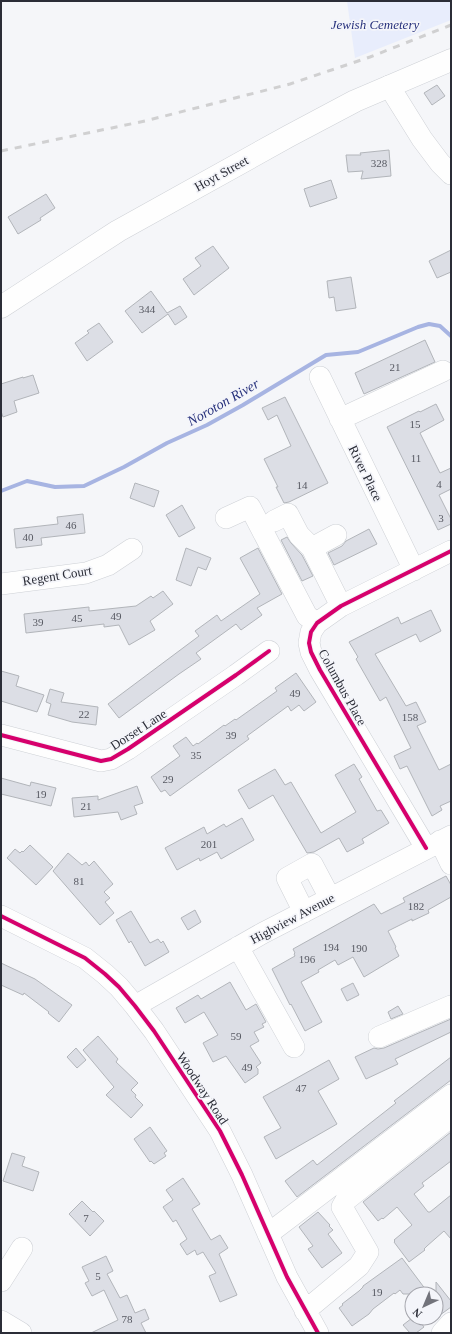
<svg xmlns="http://www.w3.org/2000/svg" width="452" height="1334" viewBox="0 0 452 1334" font-family="'Times New Roman',serif">
<style>
.green{fill:#e8edfc}
.lines{fill:none;stroke-linecap:round;stroke-linejoin:round}
.stream{stroke:#a7b4e2;stroke-width:4}
.building{fill:#dcdee5;stroke:#b2b5ba}
.minor-casing{stroke:#ced1d6;stroke-width:22}
.major-casing{stroke:#ced1d6;stroke-width:23}
.minor{stroke:#fefefe;stroke-width:21}
.major{stroke:#fefefe;stroke-width:22}
.rail{stroke:#d0d0d1;stroke-width:3;stroke-dasharray:7 7;stroke-linecap:butt}
.cycleway-casing{stroke:#f4f5fa;stroke-width:6}
.cycleway{stroke:#d6006c;stroke-width:4}
.labels{text-anchor:middle;stroke-width:3.5;stroke-linejoin:round;paint-order:stroke}
.number-label{font-size:11px;fill:#575962}
.park-label{font-size:13px;font-style:italic;fill:#27317c;stroke:#f4f5fa}
.street-label{font-size:13px;fill:#2b2d37;stroke:#f4f5fa}
.water-label{font-size:14px;font-style:italic;fill:#26307b;stroke:#f4f5fa}
</style>
<rect width="100%" height="100%" fill="#f5f6f9"/>
<path class="green" d="M347 1H451V20L355 58Z"/>
<g class="lines">
<path class="stream" d="M1 491 27 481 55 487 84 486 124 467 167 443 207 425 243 405 326 355 358 352 418 327 429 324 440 326 451 336"/>
</g>
<path class="building" d="M437 85 445 96 432 105 424 93Z
M389 150 391 176 361 179 363 171 348 172 346 155H361L360 153Z
M331 180 337 198 310 207 304 189Z
M46 194 55 208 40 218 41 220 18 234 8 217Z
M213 246 229 268 194 295 183 279 201 266 195 258Z
M451 250V272L437 278 429 261Z
M351 277 356 308 336 311 334 297 329 298 327 281Z
M151 291 167 313 180 306 187 317 175 325 168 314 142 333 125 311Z
M99 323 113 342 87 361 75 343 89 333 87 331Z
M425 340 435 362 364 394 355 373Z
M33 375 39 393 14 401 17 412 3 417 1 411V384L23 377V378Z
M285 397 328 483 289 502 284 503 276 487H278L264 459 291 446 277 415 268 420 262 408Z
M436 404 444 420 420 433 440 473 451 468V489L439 495 451 519V524L438 530 387 427 419 411 420 412Z
M135 483 159 491 154 507 130 498Z
M182 505 195 528 179 537 166 515Z
M83 514 85 533 41 538 42 545 16 548 14 529 58 524 57 517Z
M369 529 377 544 334 565 328 553 342 546 346 541Z
M287 537 291 543 302 555 313 576 302 581 281 540Z
M186 548 211 558 206 570 198 567 191 586 176 580Z
M258 548 282 594 257 608 262 615 241 630 236 624 196 653 201 659 179 674 119 718 108 704 199 636 195 631 217 615 221 621 260 594 240 558Z
M163 591 173 604 150 621 155 630 129 645 119 625 104 627V624L26 633 24 614 89 607V611L136 606 151 596 153 598Z
M431 610 441 631 420 642 416 634 375 654 406 706 416 702 426 722 417 726 439 770 451 764V801L440 806 442 810 432 816 407 766 400 769 394 756 411 748 386 697 380 701 356 659 358 657 349 642 398 617 401 624Z
M1 671 19 676 16 686 44 695 37 712 1 701Z
M296 673 316 702 304 711 299 705 291 711 288 706 247 736 249 739 170 796 165 790 161 792 151 777 180 756 173 746 186 737 193 746 197 743 198 744 224 725 225 726 235 719 236 720 277 691 275 688Z
M50 689 64 693 61 702 98 707 96 725 72 722 48 715 51 704 46 702Z
M354 764 362 777 359 779 377 811 381 810 389 823 362 839 364 843 347 852 339 838 314 852 307 853 273 795 249 809 238 790 275 769 285 785 291 782 321 833 356 812 335 775Z
M1 778 30 786 31 782 56 788 51 806 1 794Z
M137 786 143 803 134 806 137 814 121 820 118 812 74 817 72 798 98 796V800Z
M242 818 254 840 221 859 217 852 200 861 199 858 177 870 165 848 204 827 207 834 224 824 226 827Z
M30 845 53 867 36 885 7 858 15 849 20 853 22 851 23 852Z
M68 853 82 865 86 862 89 866 94 861 113 884 104 892 110 898 105 902 114 913 100 925 53 871Z
M446 876 451 885V897L428 910 429 913 412 921V919L388 931 396 947 395 948 399 956 364 977 353 957 338 965 335 960 318 970 319 972 301 982 322 1022 305 1031 291 1004 290 1005 272 969 295 956 294 954 295 953 293 949 374 904 381 914 405 902 403 898Z
M195 910 201 922 188 930 181 918Z
M131 911 150 943 158 939 161 943 163 941 169 952 145 966 131 941 129 943 116 920Z
M1 963 35 979 72 1005 59 1022 48 1013 49 1012 24 993 23 995 1 985Z
M230 982 246 1010 256 1004 266 1022 262 1024 264 1027 254 1032 259 1041 250 1046 261 1063 256 1067 258 1069V1074L245 1083 226 1056 213 1062 203 1043 218 1035 204 1012 185 1023 176 1008 198 995 201 999Z
M353 983 359 995 347 1001 341 989Z
M398 1006 403 1014 391 1019 388 1012Z
M451 1019V1032L395 1059 398 1064 366 1079 355 1057 374 1048 378 1049 384 1048Z
M98 1036 118 1059 116 1062 138 1083 131 1090 136 1095 135 1097 143 1105 131 1118 106 1095 114 1087 83 1050Z
M76 1048 86 1060 77 1068 67 1057Z
M451 1057V1080L297 1197 285 1181 313 1160 317 1165 396 1103 394 1101Z
M329 1060 339 1079 318 1091 337 1124 276 1159 264 1137 281 1128 263 1097Z
M150 1127 167 1151 164 1153 166 1156 154 1164 151 1161 150 1162 134 1139Z
M451 1132V1161L422 1183 424 1186 414 1194 428 1212H430L451 1195V1239L444 1231 427 1246 424 1249 425 1250 409 1262 394 1242 395 1241 394 1240 412 1225 397 1207 383 1219 382 1218 378 1221 363 1202Z
M12 1153 25 1157 22 1166 39 1172 33 1191 3 1181Z
M183 1178 200 1204 192 1209 211 1240 220 1235 228 1248 219 1254 237 1295 220 1302 209 1276 216 1273 203 1252 197 1255 195 1250 187 1255 180 1244 187 1239 176 1220 173 1222 163 1207 173 1200 166 1190Z
M82 1201 93 1212 94 1211 104 1221 90 1236 69 1214Z
M318 1212 330 1225 329 1226 333 1230 328 1234 342 1253 322 1268 308 1249 313 1246 299 1227Z
M106 1256 113 1271 107 1274 120 1298 127 1295 135 1313 145 1309 149 1319 141 1323 146 1333H91L118 1320 104 1290 92 1296 85 1283 89 1281 82 1267Z
M402 1258 429 1294H403L400 1290 395 1294 394 1293 373 1309 369 1314 352 1326 339 1308 343 1305 342 1304 359 1291 363 1287V1286Z
M436 1282 451 1301V1307L436 1318Z
M412 1318H417L424 1327 416 1333H410L403 1325Z"/>
<g class="lines">
<g class="minor-casing">
<path id="minor" d="M389 86 422 139 440 163 451 174
M320 377 414 570
M340 419 443 371
M226 518 250 507 307 616 317 623
M274 521 288 514 299 535 312 548 341 606
M312 548 336 535
M1 584 86 573 108 565 132 549
M1 735 101 761 111 759 128 749 236 675 269 651
M440 841 451 864
M426 848 320 670 311 652 309 643 311 632 317 623 341 606 451 551
M304 912 287 878 312 864 330 898
M1 916 85 958 105 974 119 987 135 1006 154 1031 220 1131 242 1175 287 1277 318 1333
M238 947 294 1047
M135 1006 263 933 451 836
M379 1037 451 1006
M268 1234 451 1095
M1 1281 22 1248
M305 1311 359 1266 368 1252 342 1207 346 1200 444 1122 451 1118
M1 1321 21 1333
M442 1333 451 1323"/>
</g>
<g class="major-casing">
<path id="major" d="M1 307 118 231 289 136 355 101 451 60"/>
</g>
<use href="#minor" class="minor"/>
<use href="#major" class="major"/>
<path class="rail" d="M1 151 145 121 290 84 370 57 451 25"/>
<g class="cycleway-casing">
<path id="cycleway" d="M1 735 101 761 111 759 128 749 236 675 269 651
M426 848 320 670 311 652 309 643 311 632 317 623 341 606 451 551
M1 916 85 958 105 974 119 987 135 1006 154 1031 220 1131 242 1175 287 1277 318 1333"/>
</g>
<use href="#cycleway" class="cycleway"/>
</g>
<g class="labels">
<g class="number-label">
<text x="379" y="167">328</text>
<text x="147" y="313">344</text>
<text x="395" y="371">21</text>
<text x="415" y="428">15</text>
<text x="416" y="462">11</text>
<text x="439" y="488">4</text>
<text x="302" y="489">14</text>
<text x="441" y="522">3</text>
<text x="71" y="529">46</text>
<text x="28" y="541">40</text>
<text x="116" y="620">49</text>
<text x="77" y="622">45</text>
<text x="38" y="626">39</text>
<text x="295" y="697">49</text>
<text x="84" y="718">22</text>
<text x="410" y="721">158</text>
<text x="231" y="739">39</text>
<text x="196" y="759">35</text>
<text x="168" y="783">29</text>
<text x="41" y="798">19</text>
<text x="86" y="810">21</text>
<text x="209" y="848">201</text>
<text x="79" y="885">81</text>
<text x="416" y="910">182</text>
<text x="331" y="951">194</text>
<text x="359" y="952">190</text>
<text x="307" y="963">196</text>
<text x="236" y="1040">59</text>
<text x="247" y="1071">49</text>
<text x="301" y="1092">47</text>
<text x="86" y="1222">7</text>
<text x="98" y="1280">5</text>
<text x="377" y="1296">19</text>
<text x="127" y="1323">78</text>
</g>
<g class="park-label">
<text x="375" y="29">Jewish Cemetery</text>
</g>
<g class="street-label">
<text transform="translate(221 173) rotate(-29)" y="5">Hoyt Street</text>
<text transform="translate(366 473) rotate(64)" y="5">River Place</text>
<text transform="translate(57 575) rotate(-9)" y="5">Regent Court</text>
<text transform="translate(343 687) rotate(61)" y="5">Columbus Place</text>
<text transform="translate(138 729) rotate(-33)" y="5">Dorset Lane</text>
<text transform="translate(292 918) rotate(-28)" y="5">Highview Avenue</text>
<text transform="translate(203 1088) rotate(57)" y="5">Woodway Road</text>
</g>
<g class="water-label">
<text transform="translate(223 402) rotate(-30)" y="5">Noroton River</text>
</g>
</g>
<rect width="452" height="1334" fill="none" stroke="#2b2d37" stroke-width="4"/>
<g transform="translate(424 1306) rotate(224)"><circle r="19" fill="#f4f5fa" stroke="#a4a5ac"/>
<path d="M0-3L7 15L0 10L-7 15Z" fill="#72737b"/>
<text y="-6" font-size="11" font-weight="bold" text-anchor="middle" fill="#2b2d37">N</text>
</g>
</svg>
